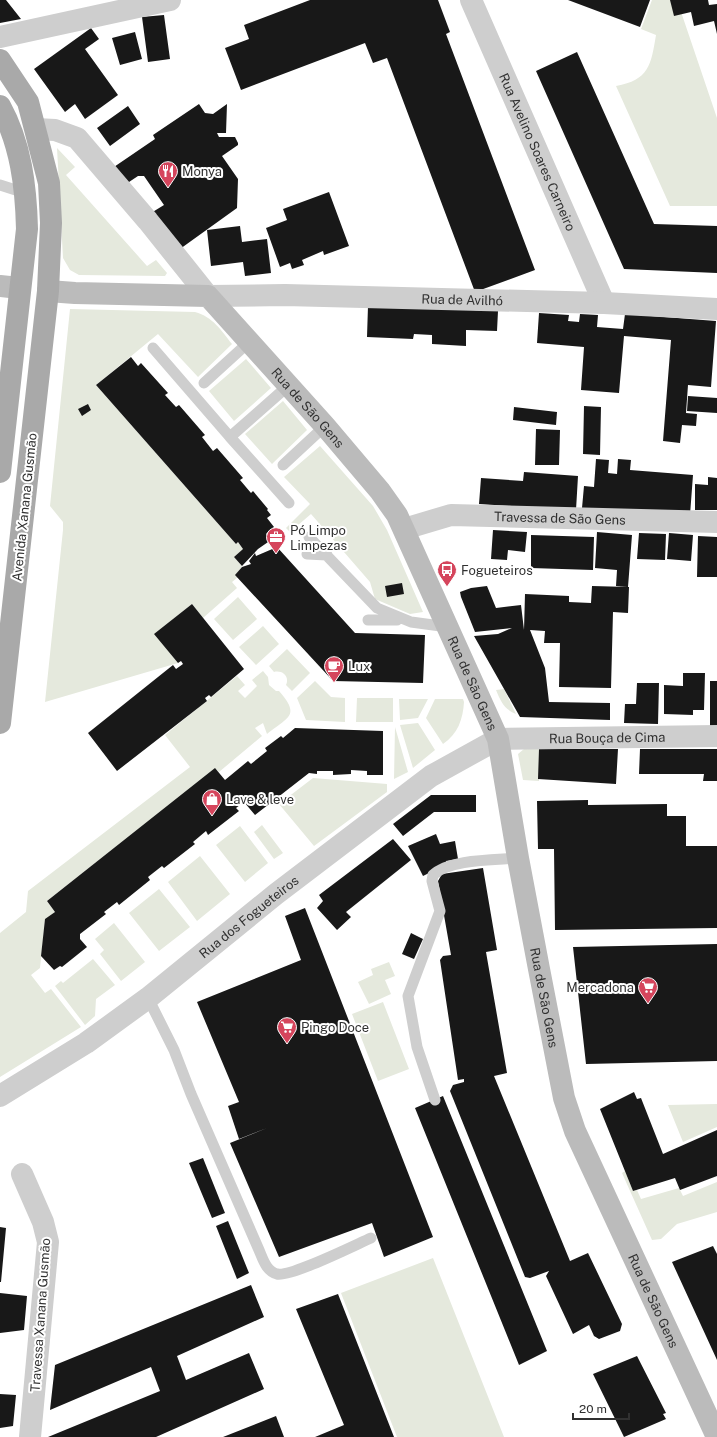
<svg xmlns="http://www.w3.org/2000/svg" width="717" height="1437" viewBox="0 0 717 1437" font-family="'Public Sans',sans-serif">
<style>
.green{fill:#e5e9dd}
.building{fill:#181818}
.lines{fill:none;stroke-linecap:round;stroke-linejoin:round}
.service{stroke:#cecece;stroke-width:11}
.minor{stroke:#cecece;stroke-width:22}
.tertiary{stroke:#cecece;stroke-width:22}
.secondary{stroke:#bbb;stroke-width:22}
.primary{stroke:#a9a9a9;stroke-width:22}
.labels{text-anchor:middle;stroke-width:4;stroke-linejoin:round;paint-order:stroke}
.street-label{font-size:13px;fill:#313131;stroke:#fff}
.poi-label{font-size:13px;fill:#313131;stroke:#fff;text-anchor:start}
</style>
<rect width="100%" height="100%" fill="#fff"/>
<path class="green" d="M652 0H677L717 118V206H670L616 86C649 80 651 65 656 35L641 29Z
M57 148 75 167 66 175 147 266 156 260 167 273 165 276 79 275 70 270 63 258Z
M70 309 195 312C213 317 221 330 232 344L198 377 158 334 96 385 236 544 238 542 243 549 234 557 242 566 236 575 238 577 232 582 237 588 203 618 192 604 155 634 178 663 45 702 63 530V522L50 506Z
M246 359 271 388 234 421 209 391Z
M283 401 307 430 272 464 245 434Z
M320 446 373 506 387 530 423 612 410 614 375 599 370 582 311 514 290 532 286 528 310 504 284 477Z
M238 597 257 619 233 640 214 619Z
M263 626 279 644 256 665 239 647Z
M287 649 310 673 292 691 286 685C290 676 282 670 274 672L269 666Z
M263 671 268 677 269 685 276 691H279C301 716 288 717 267 734L263 723 255 728 262 736 219 772 215 769 47 901 55 912 45 920 40 968 31 975 45 993 51 989 81 1027 0 1077V933L26 912 28 891 190 767 165 735 237 676 245 685 238 691 245 698 257 686 252 680Z
M315 681 331 697 345 698V722L306 720 297 698Z
M504 689 516 714C504 709 501 702 496 690Z
M357 698H393V722H356Z
M399 699H428L418 718 400 720Z
M435 699H463L464 702C463 719 458 734 443 744L426 718Z
M418 723 435 750 413 768 400 725Z
M395 727 408 772 394 779Z
M524 749H539V781L523 780 518 754Z
M313 778 387 784V792L314 846 279 804Z
M262 825 283 853 274 859 254 832Z
M240 826 268 863 245 882 216 845Z
M200 856 230 894 197 921 168 882Z
M159 889 190 927 159 951 129 913Z
M114 923 145 962 121 981 100 954 104 950 95 939Z
M93 959 115 985 96 999 95 1016 85 1025 55 986 61 981 63 983Z
M389 962 395 976 385 980 391 994 369 1004 358 982 373 975 371 969Z
M383 1002 409 1069 378 1081 352 1014Z
M717 1104V1127L683 1142 668 1105Z
M625 1171 633 1191 637 1190 641 1199 679 1188 683 1196 717 1182V1212L677 1224 661 1239 652 1240 622 1173Z
M433 1258 504 1437H397L341 1293Z"/>
<path class="building" d="M0 0H6L21 19 0 23Z
M310 0H438L450 32 446 34 535 270 475 292 387 58 373 63 365 43 241 90 225 48 249 39 244 25Z
M568 0H650L640 27Z
M670 0H708L709 5 717 4V34L714 21 694 26 691 12 674 16Z
M164 15 170 59 148 62 142 17Z
M91 28 99 39 85 49 118 95 85 119 75 104 65 112 34 69Z
M135 32 142 59 120 65 112 38Z
M577 52 654 224 717 226V273L624 269 536 71Z
M199 104 205 113 213 114 227 104 226 133H217L219 137H235L238 143V145L222 156 238 179 237 208 173 254 151 213 164 205 144 176H138L123 186 111 169 155 139 153 135Z
M128 106 140 124 110 146 97 128Z
M329 192 349 246 324 255 323 251 302 260 304 265 292 269 290 263 280 267 266 228 287 220 283 209Z
M240 226 242 242 267 239 271 273 245 276 243 262 211 266 207 230Z
M368 306 498 311 497 331 466 330V346L432 344V335L414 334 413 339 367 337Z
M539 313 569 315 568 321 579 322 580 314 598 315 597 327 623 329 625 314 716 321 711 387 688 385 686 413 697 414 696 426 682 425 680 443 663 441 671 340 624 336 619 393 581 390 584 347 537 343Z
M131 357 138 366 141 363 168 393 165 395 176 407 179 405 205 435 202 437 213 451 217 448 243 478 240 480 251 493 253 491 268 509 267 510 271 515 267 518 274 527 266 534 271 540 258 549 242 566 234 557 243 549 238 542 236 544 96 385Z
M688 396 717 398V413L687 411Z
M88 404 91 410 82 416 78 409Z
M584 406 601 407 600 455 583 454Z
M514 407 557 412 556 425 513 420Z
M536 429 560 430 559 465H535Z
M596 459 609 460 608 473 617 474 618 459 631 460 630 470 693 475 690 515 582 508 584 486 594 487Z
M524 472 578 476 576 510 479 504 481 478 523 481Z
M708 477 717 478V510H695V484L708 485Z
M493 530 527 532 525 552 508 550 507 560 491 559Z
M597 532 632 535 628 587 616 586 617 570 595 568Z
M639 533 666 534 665 560 637 559Z
M669 533 693 535 691 561 667 559Z
M531 535 594 537 593 570 531 568Z
M698 536 717 537V577H697Z
M277 547 355 633 425 635 423 683 333 681 235 575 242 567 251 564 249 561 255 553 256 556Z
M402 583 404 594 387 597 385 586Z
M487 586 496 608 521 605 524 630 525 594 569 596V602L591 603 592 586 629 587 628 613 613 612 611 688 559 687 560 643H544L545 631 530 630 545 668 549 702 610 703V720L520 717 474 636 498 634 512 628 475 632 461 597 460 592 471 588Z
M192 604 244 669 211 697 209 695 205 698 207 701 117 771 88 733 173 665 176 669 183 664 181 661 178 663 154 634Z
M683 673H705L704 710H693V715L664 714V685L683 686Z
M710 681H717V727H710Z
M637 683H659L658 724 624 723 625 704H636Z
M295 728 383 731V775H367V771L351 770V774L333 775V771H317V774L309 773 255 815 244 802 236 808 239 811 208 835 206 831 193 842 195 844 164 868 162 866 148 877 150 880 119 905 117 902 104 912 106 914 80 934V939L87 947 62 967 60 966 54 970 41 956 45 919 55 912 47 901 215 768 225 780 248 761 251 764 267 751 265 748 281 736 283 738Z
M539 749H618L616 784 538 779Z
M640 749H717V781H703L704 774H639Z
M431 795H476V812H434L403 836 393 824Z
M588 800V805L667 804V816H686V846H717V928L555 930 554 849H538L537 801Z
M436 834 440 844 455 841 458 859 446 861 447 864 423 876 408 846Z
M393 839 411 860 346 912 351 917 337 930 317 908 323 901 319 895Z
M483 868 497 950 486 952 507 1073 494 1076 570 1261 588 1253 622 1324 620 1331 599 1339 594 1336 589 1325 573 1334 546 1276 549 1271 530 1278 525 1277 450 1091 453 1085 464 1082V1079L458 1080 440 960 443 956 451 955 438 881 442 874Z
M305 908 433 1237 384 1257 372 1223 279 1257 230 1143 267 1128 239 1139 228 1106 239 1102 197 1002 301 960 285 916Z
M411 933 423 939 414 959 402 954Z
M717 944V1061L586 1064 573 947Z
M634 1092 637 1099 641 1098 663 1154 717 1130V1176L680 1190 675 1178 633 1191 600 1109Z
M443 1096 547 1351 519 1365 415 1108Z
M203 1158 225 1213 212 1218 189 1163Z
M228 1221 249 1273 237 1279 216 1226Z
M0 1227 6 1228 1 1282H0Z
M713 1246 717 1254V1360L672 1262Z
M251 1285 264 1317 177 1356 186 1380 249 1353 264 1389 156 1437H48L160 1391 151 1367 50 1410 55 1365Z
M0 1293 27 1296 24 1330 0 1333Z
M338 1294 394 1437H315L344 1425 296 1309Z
M637 1356 666 1413 663 1414 666 1419 624 1437 593 1374Z
M0 1394 16 1395 13 1426 0 1428Z
M276 1416 284 1437H223Z"/>
<g class="lines">
<path class="service" d="M0 185 25 193
M153 348 230 437
M204 383 249 342
M289 385 230 437 289 503
M283 465 325 426
M309 537 377 608 411 622 448 627
M307 554 327 555
M368 620H397
M148 998 174 1050 191 1094 259 1250C263 1259 266 1271 277 1274 291 1277 355 1245 371 1238
M435 1100 417 1047 408 996 440 911 432 881 433 875C449 859 495 860 518 858"/>
<g class="minor">
<path id="s1" d="M471 0 604 303"/>
<path d="M0 37 170 0"/>
<path id="s2" d="M404 529 451 515 717 522"/>
<path id="s3" d="M0 1096 86 1043 148 998 276 894 431 776 498 739 717 736"/>
<path d="M22 1174 43 1222 48 1242 30 1437"/>
</g>
<path class="tertiary" id="s4" d="M36 129 55 130 77 138 148 221 208 296 285 295 604 303 717 309"/>
<g class="secondary">
<path d="M0 286 19 288"/>
<path id="s5" d="M48 291 75 293 208 296 325 426 380 491 397 515 498 739 518 858 539 969 564 1098 575 1131 717 1437"/>
</g>
<path class="primary" d="M0 60 28 102 49 183 51 223 48 291 0 723
M0 106C21 144 26 187 27 229L0 472"/>
</g>
<defs>
<g id="restaurant-pin" transform="scale(1)"><path d="M0 17L-7.5 6A9.5 9.5 0 1 1 7.5 6Z" fill="#d5455c" stroke="#fff"/><path d="M-5-6h1v4h1v-4h1v4h1v-4h1v5L-1.5 .5V6h-2V.5L-5-1ZM5-6V6H3V1.5H1.5Q1.5-4 5-6Z" fill="#fff"/></g>
<g id="office-pin" transform="scale(1)"><path d="M0 17L-7.5 6A9.5 9.5 0 1 1 7.5 6Z" fill="#d5455c" stroke="#fff"/><path d="M-6-3h4V-5.5h4V-3h4V5H-6ZM-1-4.5V-3h2v-1.5ZM-6 0V1H6V0Z" fill="#fff"/></g>
<g id="bus-pin" transform="scale(1)"><path d="M0 17L-7.5 6A9.5 9.5 0 1 1 7.5 6Z" fill="#d5455c" stroke="#fff"/><path d="M-5-6H5V4H4V6H2V4H-2V6H-4V4H-5ZM-3.5-4V0h7V-4ZM-3.5 1.2v1.5H-2V1.2ZM2 1.2v1.5H3.5V1.2Z" fill="#fff"/></g>
<g id="cafe-pin" transform="scale(1)"><path d="M0 17L-7.5 6A9.5 9.5 0 1 1 7.5 6Z" fill="#d5455c" stroke="#fff"/><path d="M-5.5-4.5H6V0H3Q3 3.5 0 3.5H-2.5Q-5.5 3.5-5.5 0ZM3-3.2v2h1.7v-2ZM-6 4.5H4V6H-6Z" fill="#fff"/></g>
<g id="shop-pin" transform="scale(1)"><path d="M0 17L-7.5 6A9.5 9.5 0 1 1 7.5 6Z" fill="#d5455c" stroke="#fff"/><path d="M-5-2.5h2.3a2.7 3.5 0 0 1 5.4 0H5L5.5 6h-11ZM-1.5-2.5h3a1.5 2.3 0 0 0-3 0Z" fill="#fff"/></g>
<g id="supermarket-pin" transform="scale(1)"><path d="M0 17L-7.5 6A9.5 9.5 0 1 1 7.5 6Z" fill="#d5455c" stroke="#fff"/><path d="M-6-5.5h2.5l.6 2H6L4.5 2H-2.5L-4.4-4H-6ZM-1.5 3.2a1.3 1.3 0 1 0 .1 0ZM3 3.2a1.3 1.3 0 1 0 .1 0Z" fill="#fff"/></g>
</defs>
<g fill-rule="evenodd">
<use href="#restaurant-pin" x="168" y="171"/>
<use href="#office-pin" x="276" y="537"/>
<use href="#bus-pin" x="447" y="570"/>
<use href="#cafe-pin" x="334" y="666"/>
<use href="#shop-pin" x="212" y="799"/>
<use href="#supermarket-pin" x="648" y="987"/>
<use href="#supermarket-pin" x="287" y="1027"/>
</g>
<g class="labels">
<g class="street-label">
<text dy="5" stroke="none"><textPath href="#s1" startOffset="166">Rua Avelino Soares Carneiro</textPath></text>
<text dy="5" stroke="none"><textPath href="#s4" startOffset="502">Rua de Avilhó</textPath></text>
<text dy="5" stroke="none"><textPath href="#s5" startOffset="310">Rua de São Gens</textPath></text>
<text transform="translate(24 507) rotate(-84)" y="5">Avenida Xanana Gusmão</text>
<text dy="5" stroke="none"><textPath href="#s2" startOffset="158">Travessa de São Gens</textPath></text>
<text dy="5" stroke="none"><textPath href="#s5" startOffset="634">Rua de São Gens</textPath></text>
<text dy="5" stroke="none"><textPath href="#s3" startOffset="723">Rua Bouça de Cima</textPath></text>
<text dy="5" stroke="none"><textPath href="#s3" startOffset="307">Rua dos Fogueteiros</textPath></text>
<text dy="5" stroke="none"><textPath href="#s5" startOffset="958">Rua de São Gens</textPath></text>
<text dy="5" stroke="none"><textPath href="#s5" startOffset="1282">Rua de São Gens</textPath></text>
<text transform="translate(40 1315) rotate(-86)" y="5">Travessa Xanana Gusmão</text>
</g>
<g class="poi-label">
<text x="182" y="176">Monya</text>
<text x="290" y="535">Pó Limpo<tspan x="290" dy="15">Limpezas</tspan></text>
<text x="461" y="575">Fogueteiros</text>
<text x="348" y="671">Lux</text>
<text x="226" y="804">Lave &amp; leve</text>
<text x="634" y="992" text-anchor="end">Mercadona</text>
<text x="301" y="1032">Pingo Doce</text>
</g>
</g>
<path d="M573 1413v6h56v-6" fill="none" stroke="#313131" stroke-width="2"/>
<text x="579" y="1413" font-size="12" fill="#313131" stroke="#ffffff" stroke-width="3" paint-order="stroke">20 m</text>
</svg>
